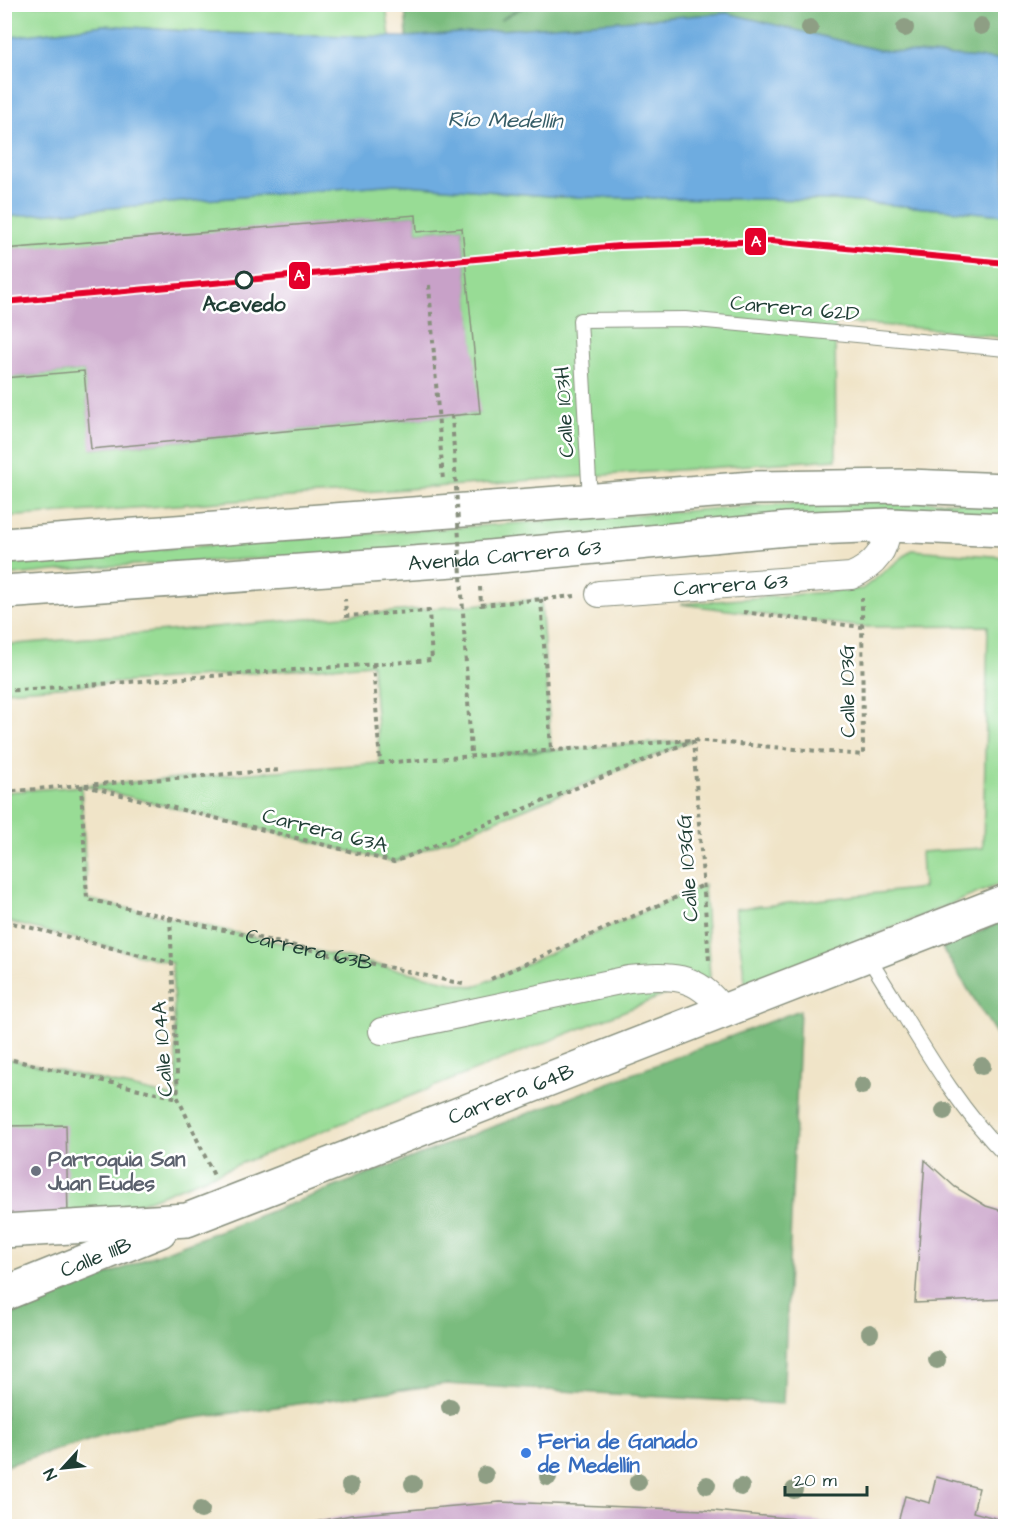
<svg xmlns="http://www.w3.org/2000/svg" width="1010" height="1531" viewBox="0 0 1010 1531" font-family="'Architects Daughter',sans-serif">
<style>
.green{fill:#98dc95;stroke:#5c8c64;stroke-width:1.5}
.forest{fill:#7abc7e;stroke:#4c7c59;stroke-width:1.5}
.water{fill:#6eace0;stroke:#46748a;stroke-width:1.5}
.building{fill:#c8a1c8}
.lines{fill:none;stroke-linecap:round;stroke-linejoin:round}
.lane-casing{stroke:#88907e;stroke-width:16}
.street-casing{stroke:#88907e;stroke-width:28}
.secondary-casing{stroke:#88907e;stroke-width:36}
.highway-casing{stroke:#88907e;stroke-width:36}
.path{stroke:#88907e;stroke-width:4;stroke-dasharray:4.5 4.5;stroke-linecap:butt}
.lane{stroke:#fff;stroke-width:14}
.street{stroke:#fff;stroke-width:26}
.secondary{stroke:#fff;stroke-width:33}
.highway{stroke:#fff;stroke-width:33}
.path-bridge{stroke:#88907e;stroke-width:4;stroke-dasharray:4.5 4.5;stroke-linecap:butt}
.metro-1-casing{stroke:#fff;stroke-width:10}
.metro-1{stroke:#e4002b;stroke-width:6}
.tree{fill:#8e9e84}
.stop-dot{fill:#fff;stroke:#1f3d34;stroke-width:3}
.worship-dot{fill:#6b7280;stroke:#fff;stroke-width:2}
.shop-dot{fill:#3f7fe0;stroke:#fff;stroke-width:2}
.labels{text-anchor:middle;stroke-width:5;stroke-linejoin:round;paint-order:stroke}
.stop-label{font-size:21px;font-weight:bold;fill:#1f3d34;stroke:#fff}
.street-label{font-size:21px;fill:#1f3d34;stroke:#fff}
.worship-label{font-size:21px;font-weight:bold;fill:#5b616d;stroke:#fff;text-anchor:start}
.shop-label{font-size:21px;font-weight:bold;fill:#366cbe;stroke:#fff;text-anchor:start}
.water-label{font-size:22px;font-style:italic;fill:#375e68;stroke:#fff}
.line-badge{stroke:#fff;stroke-width:2}
.badge-label{font-size:16px;text-anchor:middle;font-weight:bold;fill:#fff}
</style>
<rect width="100%" height="100%" fill="#fff"/>
<filter id="ink" filterUnits="userSpaceOnUse"><feTurbulence type="fractalNoise" baseFrequency=".0167" numOctaves="2"/><feDisplacementMap in="SourceGraphic" scale="12" xChannelSelector="R" yChannelSelector="G"/><feConvolveMatrix kernelMatrix="1 2 1 2 8 2 1 2 1" color-interpolation-filters="sRGB"/></filter>
<filter id="wash" filterUnits="userSpaceOnUse"><feTurbulence type="fractalNoise" baseFrequency=".008" numOctaves="4" result="noise"/><feDisplacementMap in="SourceGraphic" scale="24" xChannelSelector="R" yChannelSelector="G"/><feGaussianBlur stdDeviation="1.35" result="paint"/><feColorMatrix in="noise" values="0 0 0 0 0 0 0 0 0 0 0 0 0 0 0 0 0 1.4 0 .05"/><feComposite in="paint" operator="in"/></filter>
<g filter="url(#wash)">
<rect width="100%" height="100%" fill="#f0e4c8"/>
<path class="green" d="M4 5H386L390 37 212 33 104 25 5 38Z
M395 184 562 197 834 200 1005 215V338L934 329 835 322 836 459 5 517V378L84 371 92 449 479 413 462 228 417 232 416 215 5 251V217Z
M852 499 1005 504V520L95 567 5 576V560Z
M912 550 1005 557V882L746 987 735 909 923 888 921 852 983 848 988 626 862 627 681 604 862 589Z
M541 599 551 749 489 755 693 740 394 862 81 785 87 899 474 987 704 885 710 977 106 1217 5 1218V1058L178 1098 172 963 5 921V792L380 763 372 664 5 691V645Z"/>
<path class="forest" d="M529 4 1005 5V60L878 50 727 13 407 37 405 5H525L500 20Z
M1005 920V1048L942 948Z
M800 1010 783 1404 446 1384 128 1427 5 1466V1317L148 1258Z"/>
<path class="water" d="M727 13 878 50 1005 60V215L834 200 562 197 395 184 5 217V38L104 25 212 33 407 37Z"/>
<g id="blocks">
<path class="building" d="M416 215 417 232 462 228 480 413 91 449 84 371 4 378V249Z
M66 1125 68 1216H4V1126Z
M925 1160 955 1187 986 1206 1006 1212V1299L915 1303Z
M936 1477 979 1488 973 1512 1006 1521V1526H897L905 1496 930 1503Z
M500 1502 704 1510 865 1526H294L351 1515Z"/>
</g>
</g>
<g filter="url(#ink)">
<use href="#blocks" fill-opacity="0" stroke="#88907e" stroke-width="1.5"/>
<g class="lines">
<g class="lane-casing">
<path id="lane" d="M590 500 580 320 685 319 1006 349
M867 956C911 1023 948 1098 1006 1156"/>
</g>
<g class="street-casing">
<g id="street">
<path id="s2" d="M599 594 851 576C876 565 885 551 889 525"/>
<path d="M382 1031 629 979C668 975 698 973 722 1010"/>
</g>
</g>
<g class="secondary-casing">
<g id="secondary">
<path id="s3" d="M4 1231 187 1220 1006 901"/>
<path id="s4" d="M4 1294 160 1231"/>
</g>
</g>
<g class="highway-casing">
<g id="highway">
<path d="M4 545 753 488 909 486 1006 490"/>
<path id="s5" d="M4 592 468 559 787 529 889 525 1006 530"/>
</g>
</g>
<g class="path">
<path d="M429 285 443 481"/>
<path d="M480 587 481 605 575 596"/>
<path d="M541 599 551 749"/>
<path d="M743 612 862 627"/>
<path d="M373 664 380 763 693 740 863 755 862 598"/>
<path d="M4 691 432 660 429 611 346 616 345 599"/>
<path d="M693 740 709 961"/>
<path id="s1" d="M81 785 87 899 467 985"/>
<path d="M85 785 280 770"/>
<path d="M4 792 81 785 394 862 689 742"/>
<path d="M170 917 178 1098 215 1178"/>
<path d="M4 921 172 963"/>
<path d="M491 979 704 885"/>
<path d="M4 1058 178 1098"/>
</g>
<use href="#lane" class="lane"/>
<use href="#street" class="street"/>
<use href="#secondary" class="secondary"/>
<use href="#highway" class="highway"/>
<path class="path-bridge" d="M452 415 471 754"/>
<g class="metro-1-casing">
<path id="metro-1" d="M4 302 619 246 771 241 1006 263"/>
</g>
<use href="#metro-1" class="metro-1"/>
</g>
<g class="tree">
<circle cx="981" cy="26" r="9"/>
<circle cx="810" cy="28" r="9"/>
<circle cx="905" cy="28" r="9"/>
<circle cx="982" cy="1066" r="9"/>
<circle cx="862" cy="1086" r="9"/>
<circle cx="944" cy="1111" r="9"/>
<circle cx="870" cy="1333" r="9"/>
<circle cx="937" cy="1360" r="9"/>
<circle cx="450" cy="1407" r="9"/>
<circle cx="485" cy="1475" r="9"/>
<circle cx="548" cy="1477" r="9"/>
<circle cx="638" cy="1482" r="9"/>
<circle cx="413" cy="1484" r="9"/>
<circle cx="707" cy="1485" r="9"/>
<circle cx="350" cy="1486" r="9"/>
<circle cx="741" cy="1487" r="9"/>
<circle cx="794" cy="1490" r="9"/>
<circle cx="201" cy="1510" r="9"/>
</g>
</g>
<circle class="stop-dot" cx="244" cy="280" r="8"/>
<circle class="worship-dot" cx="36" cy="1171" r="6"/>
<circle class="shop-dot" cx="526" cy="1453" r="6"/>
<g class="labels">
<g class="stop-label">
<text x="244" y="311">Acevedo</text>
</g>
<g class="street-label">
<text transform="translate(795 308) rotate(5)" y="7">Carrera 62D</text>
<text transform="translate(564 412) rotate(-93)" y="7">Calle 103H</text>
<text dy="7" stroke="none"><textPath href="#s5" startOffset="502">Avenida Carrera 63</textPath></text>
<text dy="7" stroke="none"><textPath href="#s2" startOffset="132">Carrera 63</textPath></text>
<text transform="translate(847 691) rotate(-91)" y="7">Calle 103G</text>
<text transform="translate(325 830) rotate(14)" y="7">Carrera 63A</text>
<text transform="translate(687 868) rotate(-94)" y="7">Calle 103GG</text>
<text dy="7" stroke="none"><textPath href="#s1" startOffset="342">Carrera 63B</textPath></text>
<text transform="translate(162 1049) rotate(-94)" y="7">Calle 104A</text>
<text dy="7" stroke="none"><textPath href="#s3" startOffset="531">Carrera 64B</textPath></text>
<text dy="7" stroke="none"><textPath href="#s4" startOffset="99">Calle 111B</textPath></text>
</g>
<g class="worship-label">
<text x="48" y="1166">Parroquia San<tspan x="48" dy="24">Juan Eudes</tspan></text>
</g>
<g class="shop-label">
<text x="538" y="1448">Feria de Ganado<tspan x="538" dy="24">de Medellín</tspan></text>
</g>
<g class="water-label">
<text transform="translate(505 119) rotate(1)" y="8">Río Medellín</text>
</g>
</g>
<g class="line-badge">
<rect x="744" y="227" width="23" height="29" rx="6" fill="#e4002b"/>
<rect x="288" y="261" width="23" height="29" rx="6" fill="#e4002b"/>
</g>
<g class="badge-label">
<text x="756" y="247">A</text>
<text x="299" y="281">A</text>
</g>
<rect width="1010" height="1531" fill="none" stroke="#fff" stroke-width="24"/>
<g transform="translate(63 1468) rotate(243)" stroke="#ffffff" stroke-width="4.5" paint-order="stroke">
<path d="M0-4.5L10 22L0 15L-10 22Z" fill="#1f3d34"/>
<text y="-9" font-size="16" font-weight="bold" text-anchor="middle" fill="#1f3d34">N</text>
</g>
<path d="M785 1486v9h82v-9" fill="none" stroke="#1f3d34" stroke-width="3"/>
<text x="794" y="1486" font-size="18" fill="#1f3d34" stroke="#ffffff" stroke-width="4.5" paint-order="stroke">20 m</text>
</svg>
